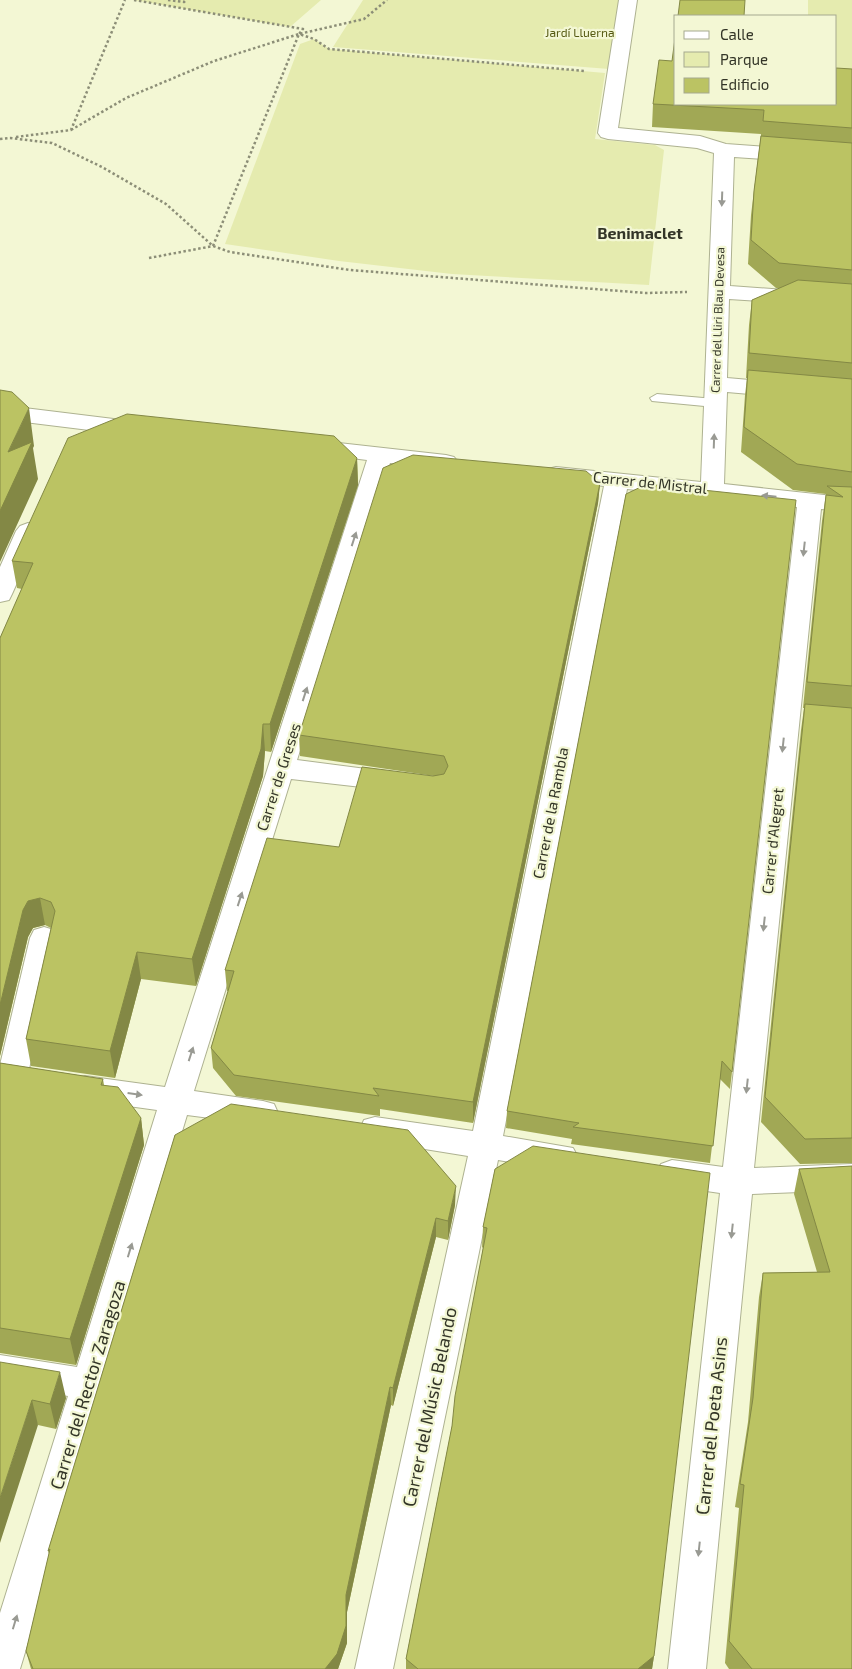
<svg xmlns="http://www.w3.org/2000/svg" width="852" height="1669" viewBox="0 0 852 1669" font-family="'Exo 2',sans-serif">
<style>
.green{fill:#e5ebaf}
.lines{fill:none;stroke-linecap:round;stroke-linejoin:round}
.lane-casing{stroke:#aeb291;stroke-width:2}
.street-casing{stroke:#aeb291;stroke-width:2}
.path{stroke:#8c8e77;stroke-width:2.5;stroke-dasharray:2.5 2.5;stroke-linecap:butt}
.lane{fill:#fff;fill-rule:evenodd}
.street{fill:#fff;fill-rule:evenodd}
.wall{fill:#a1a855}
.shaded-wall{fill:#838845}
.building{fill:#bbc363;stroke:#838845}
.oneway{fill:#999a93}
.labels{text-anchor:middle;stroke-width:4.5;stroke-linejoin:round;paint-order:stroke}
.far-park-label{font-size:12px;fill:#565a14;stroke:#f3f7d4}
.far-street-label{font-size:12px;fill:#333527;stroke:#f3f7d4}
.street-label{font-size:15px;fill:#333527;stroke:#f3f7d4}
.far-district-label{font-size:16px;font-weight:bold;fill:#333527;stroke:#f3f7d4}
.near-street-label{font-size:18px;fill:#333527;stroke:#f3f7d4}
</style>
<rect width="100%" height="100%" fill="#f3f7d4"/>
<path class="green" d="M134 0H321L290 27Z
M363 0H621L609 69 333 47Z
M808 0H852V73L836 72V16H808Z
M314 39 329 49 605 73 595 139 655 145 664 150 649 285 452 274 339 261 225 244 300 44Z"/>
<g class="lines">
<g class="lane-casing">
<path id="lane" d="M657 394 715 399 722 403 715 407 652 401 650 398Z"/>
</g>
<g class="street-casing">
<path id="street" d="M619 0H637L618 128 700 136 726 144 852 153V165L734 157 730 286 852 295V307L729 299 727 378 852 389V403L727 392 724 484 852 498V512L821 509 754 1168 852 1164V1190L752 1194 706 1669H668L720 1193 672 1186 661 1182 656 1173 661 1164 672 1160 723 1167 797 507 627 489 503 1136 573 1148 578 1157 573 1166 562 1170 498 1160 393 1669H355L468 1156 375 1141 364 1138 360 1129 364 1120 375 1117 473 1131 604 486 548 479 544 474 548 469 556 467 701 482 714 153 697 148 608 139 601 137 598 133Z
M0 405 138 422 146 424 149 429 146 434 138 436 0 419Z
M312 440 446 455 454 457 458 462 454 467 446 469 390 463 297 760 397 773 407 775 410 782 407 789 397 791 291 779 194 1091 263 1101 274 1104 278 1113 274 1122 263 1125 187 1115 20 1669H0V1613L68 1396 0 1385V1355L77 1367 157 1110 85 1100 74 1097 70 1088 74 1079 85 1076 165 1087 367 460 304 452 300 447 304 442Z
M28 523 36 526 40 531 12 594 9 600 0 602V567L16 531 20 526Z
M44 927 54 930 58 938 27 1078 23 1086 12 1090 0 1084V1065L30 938 34 930Z"/>
</g>
<path class="path" d="M134 0 303 29 299 34 314 39 329 49 585 71
M168 0 184 2 186 0
M71 130 126 98 214 61 299 34
M16 137 71 130 125 0
M0 139 10 138 52 143 102 167 166 204 213 246 230 252 350 270 646 293 687 292
M149 258 213 246 299 34 364 19 387 0"/>
<use href="#lane" class="lane"/>
<use href="#street" class="street"/>
</g>
<path class="wall" d="M852 69V1163L800 1164 761 1122 801 730 804 708H803L822 521 826 494 793 490 741 452 745 395 747 378H746L749 325 752 300 780 288H776L748 264 751 215 761 134 652 127 653 104H676Z
M357 458 358 485 271 752 265 751 263 776 196 986 141 979 115 1078 31 1066 26 1039 51 928 45 925 33 928 28 937 0 1056V638L22 589 17 588 12 561Z
M600 483 598 503 473 1123 380 1109V1116L236 1096 213 1068 211 1048 228 991H227L225 970 339 847 434 776 300 756 299 735Z
M626 494 732 1072 730 1089 720 1079 710 1163 571 1144 572 1139 506 1128 507 1111Z
M0 1063 103 1079 104 1085 141 1118 144 1145 76 1365 0 1353Z
M175 1135 455 1205 448 1240 436 1237 393 1406 391 1405 347 1612V1643L338 1669H31L26 1651 49 1554 48 1551Z
M852 1166V1669H729L725 1663 739 1508 735 1507 748 1422 759 1297 763 1273 817 1272 794 1194 799 1169Z
M495 1169 654 1656 652 1669H406V1659L452 1426 483 1248 482 1247 483 1227Z
M0 1362 66 1398 56 1429 38 1425Z"/>
<path class="shaded-wall" d="M29 408 34 446 33 448 38 479 0 562V511L8 452Z
M357 458 358 485 271 752 270 724Z
M600 483 598 503 473 1123V1102Z
M263 724 265 751 263 776 196 986 192 959Z
M40 898 45 925 33 928 28 937 0 1056V1005L23 910 28 901Z
M137 952 141 979 115 1078 110 1051Z
M141 1118 144 1145 76 1365 70 1339Z
M456 1186 455 1205 448 1240V1221Z
M436 1218V1237L393 1406V1388Z
M60 1372 66 1398 56 1429 50 1404Z
M390 1387 391 1405 347 1612V1643L338 1669H325L346 1595Z
M32 1400 38 1425 0 1543V1498Z
M654 1656 652 1669H638Z"/>
<path class="building" d="M680 0H745L744 16H678Z
M676 31V104H836V68L852 69V128L763 121 764 110 653 104 659 60 672 61Z
M761 136 852 143V270L779 263 751 240 754 191Z
M798 280 852 284V363L749 353 752 300Z
M748 370 852 379V472L797 464 744 427Z
M0 390 12 392 29 408 8 452 32 442 0 511Z
M127 414 334 436 357 458 270 724H263L261 749 192 959 137 952 110 1051 26 1039 55 911 51 902 40 898 28 901 23 910 0 1005V638L33 563 12 561 68 438Z
M413 455 586 471 600 483 473 1102 373 1088 379 1096 234 1075 211 1048 234 971 225 970 267 838 339 847 362 767 433 776 444 774 448 766 444 756 299 735 383 468Z
M647 484 796 500 732 1072 722 1061 713 1146 573 1127 579 1123 507 1111 626 494Z
M827 486 852 487V686L807 682 826 495 843 497Z
M805 704 852 708V1138L805 1139 765 1097Z
M0 1063 103 1079 101 1085 118 1087 141 1118 70 1339 0 1328Z
M231 1104 408 1130 456 1186 448 1221 436 1218 393 1388 390 1387 346 1595V1626L337 1654 325 1669H33L26 1651 50 1549 48 1551 175 1135Z
M533 1146 710 1173 654 1656 638 1669H418L406 1659 452 1426 455 1396 487 1228 483 1227 495 1169Z
M852 1166V1669H752L729 1641 744 1485 740 1484 753 1398 763 1273 830 1272 799 1169Z
M0 1362 60 1372 50 1404 32 1400 0 1498Z"/>
<defs><path id="oneway-solid" d="M-6-.8H1V-3.2L6.5 0L1 3.2V.8H-6Z" transform="scale(1.25)"/></defs>
<g class="oneway">
<use href="#oneway-solid" transform="translate(722 199) rotate(92)"/>
<use href="#oneway-solid" transform="translate(714 441) rotate(-88)"/>
<use href="#oneway-solid" transform="translate(769 496) rotate(-174)"/>
<use href="#oneway-solid" transform="translate(354 539) rotate(-72)"/>
<use href="#oneway-solid" transform="translate(804 549) rotate(96)"/>
<use href="#oneway-solid" transform="translate(305 694) rotate(-72)"/>
<use href="#oneway-solid" transform="translate(783 745) rotate(96)"/>
<use href="#oneway-solid" transform="translate(240 899) rotate(-72)"/>
<use href="#oneway-solid" transform="translate(764 924) rotate(96)"/>
<use href="#oneway-solid" transform="translate(191 1054) rotate(-72)"/>
<use href="#oneway-solid" transform="translate(747 1086) rotate(96)"/>
<use href="#oneway-solid" transform="translate(135 1094) rotate(8)"/>
<use href="#oneway-solid" transform="translate(732 1231) rotate(96)"/>
<use href="#oneway-solid" transform="translate(130 1250) rotate(-73)"/>
<use href="#oneway-solid" transform="translate(699 1549) rotate(96)"/>
<use href="#oneway-solid" transform="translate(15 1622) rotate(-73)"/>
</g>
<g class="labels">
<g class="far-park-label">
<text x="580" y="37">Jardí Lluerna</text>
</g>
<g class="far-street-label">
<text transform="translate(718 320) rotate(-88)" y="4">Carrer del Lliri Blau Devesa</text>
</g>
<g class="street-label">
<text transform="translate(650 483) rotate(6)" y="5">Carrer de Mistral</text>
<text transform="translate(279 777) rotate(-72)" y="5">Carrer de Greses</text>
<text transform="translate(551 813) rotate(-79)" y="5">Carrer de la Rambla</text>
<text transform="translate(773 841) rotate(-84)" y="5">Carrer d'Alegret</text>
</g>
<g class="far-district-label">
<text x="640" y="239">Benimaclet</text>
</g>
<g class="near-street-label">
<text transform="translate(88 1385) rotate(-73)" y="6">Carrer del Rector Zaragoza</text>
<text transform="translate(430 1407) rotate(-78)" y="6">Carrer del Músic Belando</text>
<text transform="translate(712 1426) rotate(-84)" y="6">Carrer del Poeta Asins</text>
</g>
</g>
<rect x="674" y="15" width="162" height="90" fill="#f3f7d4" stroke="#a6a98f"/>
<rect x="684" y="31" width="25" height="8" fill="#ffffff" stroke="#a6a98f"/>
<text x="720" y="40" font-size="15" fill="#333527">Calle</text>
<rect x="684" y="52" width="25" height="15" fill="#e5ebaf" stroke="#a6a98f"/>
<text x="720" y="65" font-size="15" fill="#333527">Parque</text>
<rect x="684" y="78" width="25" height="15" fill="#bbc363" stroke="#a6a98f"/>
<text x="720" y="90" font-size="15" fill="#333527">Edificio</text>
</svg>
